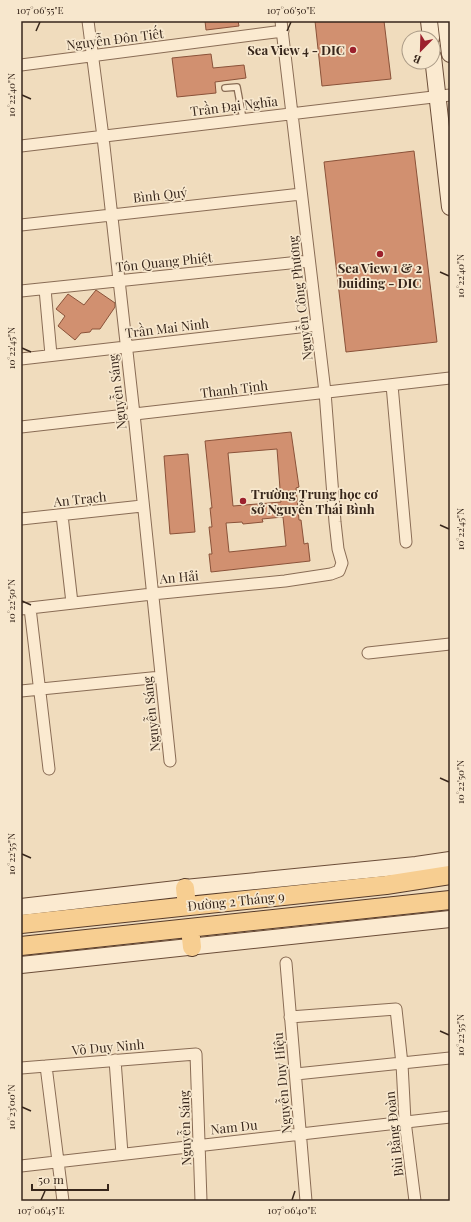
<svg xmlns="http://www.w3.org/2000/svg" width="471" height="1222" viewBox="0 0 471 1222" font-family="'Playfair Display',serif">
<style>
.building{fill:#d19070;stroke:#8a5239;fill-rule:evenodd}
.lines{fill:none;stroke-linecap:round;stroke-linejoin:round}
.service-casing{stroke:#896c55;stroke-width:8}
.minor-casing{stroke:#896c55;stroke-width:13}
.secondary-casing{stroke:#6b4d38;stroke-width:18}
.primary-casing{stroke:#563b2a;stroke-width:20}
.service{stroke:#fbead0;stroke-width:5.5}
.minor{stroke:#fbead0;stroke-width:11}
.secondary{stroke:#fbead0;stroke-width:16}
.primary{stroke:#f7ce91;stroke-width:18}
.ticks{fill:none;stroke:#37261b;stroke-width:1.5}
.poi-dot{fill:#9c212d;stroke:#f7e7cd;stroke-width:1.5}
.labels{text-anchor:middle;stroke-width:3.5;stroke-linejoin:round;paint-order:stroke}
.street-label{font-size:13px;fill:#37261b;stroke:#f7e7cd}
.poi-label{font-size:13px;font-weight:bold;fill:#37261b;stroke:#f7e7cd;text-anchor:end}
.neatline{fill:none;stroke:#37261b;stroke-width:1.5}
.ticks-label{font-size:10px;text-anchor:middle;fill:#37261b}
</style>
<rect width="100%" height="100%" fill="#f0dcbd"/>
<path class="building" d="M205 21H238L239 26 206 30Z
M315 21H384L391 79 322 86Z
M211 54 213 68 244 65 246 78 215 82 216 93 177 97 172 58Z
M414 151 437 342 346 352 324 162Z
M96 290 115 303V307L100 329H92L90 332 81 333 75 340 58 326 65 316 56 309 68 294 84 305Z
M291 432 299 487 296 488 299 520H301L304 544 308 543 310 561 211 572 209 554H212L209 527H212L210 508H212L205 441ZM277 449 281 502 233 506 228 453ZM283 517 286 546 229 552 226 523 242 522 243 524 263 522 262 519Z
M188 454 195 532 170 534 164 456Z"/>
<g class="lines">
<g class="service-casing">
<path id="service" d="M225 88 237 87 243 119"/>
</g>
<g class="minor-casing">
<path id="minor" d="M88 21 103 137 134 414 170 761
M21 65 283 31
M21 146 450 95
M21 225 301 194
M45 289 51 355
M21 291 309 261
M21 359 317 325
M392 385 406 542
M21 427 450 378
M62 515 72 603
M21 519 142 506
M30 608 49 769
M21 609 152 594 285 581 331 574 339 571 342 563 338 549 335 522 325 392 281 21
M368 653 450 644
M21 691 161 677
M286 963 306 1201
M290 1017 396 1009 402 1064 405 1121 415 1201
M115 1060 122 1154
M46 1066 63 1201
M21 1068 196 1054 201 1201
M296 1074 450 1058
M21 1166 450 1117"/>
</g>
<g class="secondary-casing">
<path id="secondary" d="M429 21 431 38
M446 21 450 54
M433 57 450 207
M21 907 185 888 416 865 450 860
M21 965 450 919"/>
</g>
<g class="primary-casing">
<path id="primary" d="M185 888 187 906
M21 924 386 885 450 875
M190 928 192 947
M21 946 450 900"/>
</g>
<use href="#service" class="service"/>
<use href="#minor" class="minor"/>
<use href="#secondary" class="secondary"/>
<use href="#primary" class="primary"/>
</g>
<path class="ticks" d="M36 31 40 22M287 31 291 22M22 95 31 99M440 272 449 276M22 348 31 352M440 525 449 529M22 601 31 605M440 778 449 782M22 854 31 858M440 1031 449 1035M22 1107 31 1111M41 1200 45 1191M292 1200 295 1191"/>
<g class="poi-dot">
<circle cx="353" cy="50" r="4"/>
<circle cx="380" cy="254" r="4"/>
<circle cx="243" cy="501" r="4"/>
</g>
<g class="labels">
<g class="street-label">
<text transform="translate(115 39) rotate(-7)" y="5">Nguyễn Đôn Tiết</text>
<text transform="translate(234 106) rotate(-7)" y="5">Trần Đại Nghĩa</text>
<text transform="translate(160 195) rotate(-6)" y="5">Bình Quý</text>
<text transform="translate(164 262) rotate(-6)" y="5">Tôn Quang Phiệt</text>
<text transform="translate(300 298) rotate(-97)" y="5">Nguyễn Công Phương</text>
<text transform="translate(167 328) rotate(-7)" y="5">Trần Mai Ninh</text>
<text transform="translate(234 389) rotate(-7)" y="5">Thanh Tịnh</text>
<text transform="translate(117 392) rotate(-97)" y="5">Nguyễn Sáng</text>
<text transform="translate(80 499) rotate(-6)" y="5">An Trạch</text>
<text transform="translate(179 577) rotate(-5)" y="5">An Hải</text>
<text transform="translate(151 714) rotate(-96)" y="5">Nguyễn Sáng</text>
<text transform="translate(236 901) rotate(-6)" y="5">Đường 2 Tháng 9</text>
<text transform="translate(108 1047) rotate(-5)" y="5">Võ Duy Ninh</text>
<text transform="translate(282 1083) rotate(-95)" y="5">Nguyễn Duy Hiệu</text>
<text transform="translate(234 1127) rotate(-6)" y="5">Nam Du</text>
<text transform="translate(185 1128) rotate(-92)" y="5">Nguyễn Sáng</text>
<text transform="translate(394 1134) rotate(-96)" y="5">Bùi Bằng Đoàn</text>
</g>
<g class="poi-label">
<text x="345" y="55">Sea View 4 - DIC</text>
<text x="380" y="273" text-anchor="middle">Sea View 1 &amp; 2<tspan x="380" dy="15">buiding - DIC</tspan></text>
<text x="251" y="499" text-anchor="start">Trường Trung học cơ<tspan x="251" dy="15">sở Nguyễn Thái Bình</tspan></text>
</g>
</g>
<rect width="471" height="1222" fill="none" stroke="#f7e7cd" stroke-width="44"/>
<g transform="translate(421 50) rotate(203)"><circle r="19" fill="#f7e7cd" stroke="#aa9a86"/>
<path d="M0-3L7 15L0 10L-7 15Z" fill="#9c212d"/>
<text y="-6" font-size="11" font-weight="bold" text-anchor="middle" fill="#37261b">B</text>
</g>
<path d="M32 1184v6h76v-6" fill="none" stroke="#37261b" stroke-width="2"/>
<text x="38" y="1184" font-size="12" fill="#37261b" stroke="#f7e7cd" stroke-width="3" paint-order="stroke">50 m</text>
<rect x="22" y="22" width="427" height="1178" class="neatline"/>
<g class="ticks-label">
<text x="40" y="14">107°06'55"E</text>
<text x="291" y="14">107°06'50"E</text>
<text transform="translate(11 95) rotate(-90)" y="4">10°22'40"N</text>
<text transform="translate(460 276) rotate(-90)" y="4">10°22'40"N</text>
<text transform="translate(11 348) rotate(-90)" y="4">10°22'45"N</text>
<text transform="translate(460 529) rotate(-90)" y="4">10°22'45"N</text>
<text transform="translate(11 601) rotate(-90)" y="4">10°22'50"N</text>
<text transform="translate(460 782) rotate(-90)" y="4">10°22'50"N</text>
<text transform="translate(11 854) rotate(-90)" y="4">10°22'55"N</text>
<text transform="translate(460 1035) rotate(-90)" y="4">10°22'55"N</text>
<text transform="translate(11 1107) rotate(-90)" y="4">10°23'00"N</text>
<text x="41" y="1214">107°06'45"E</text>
<text x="292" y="1214">107°06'40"E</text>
</g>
</svg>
